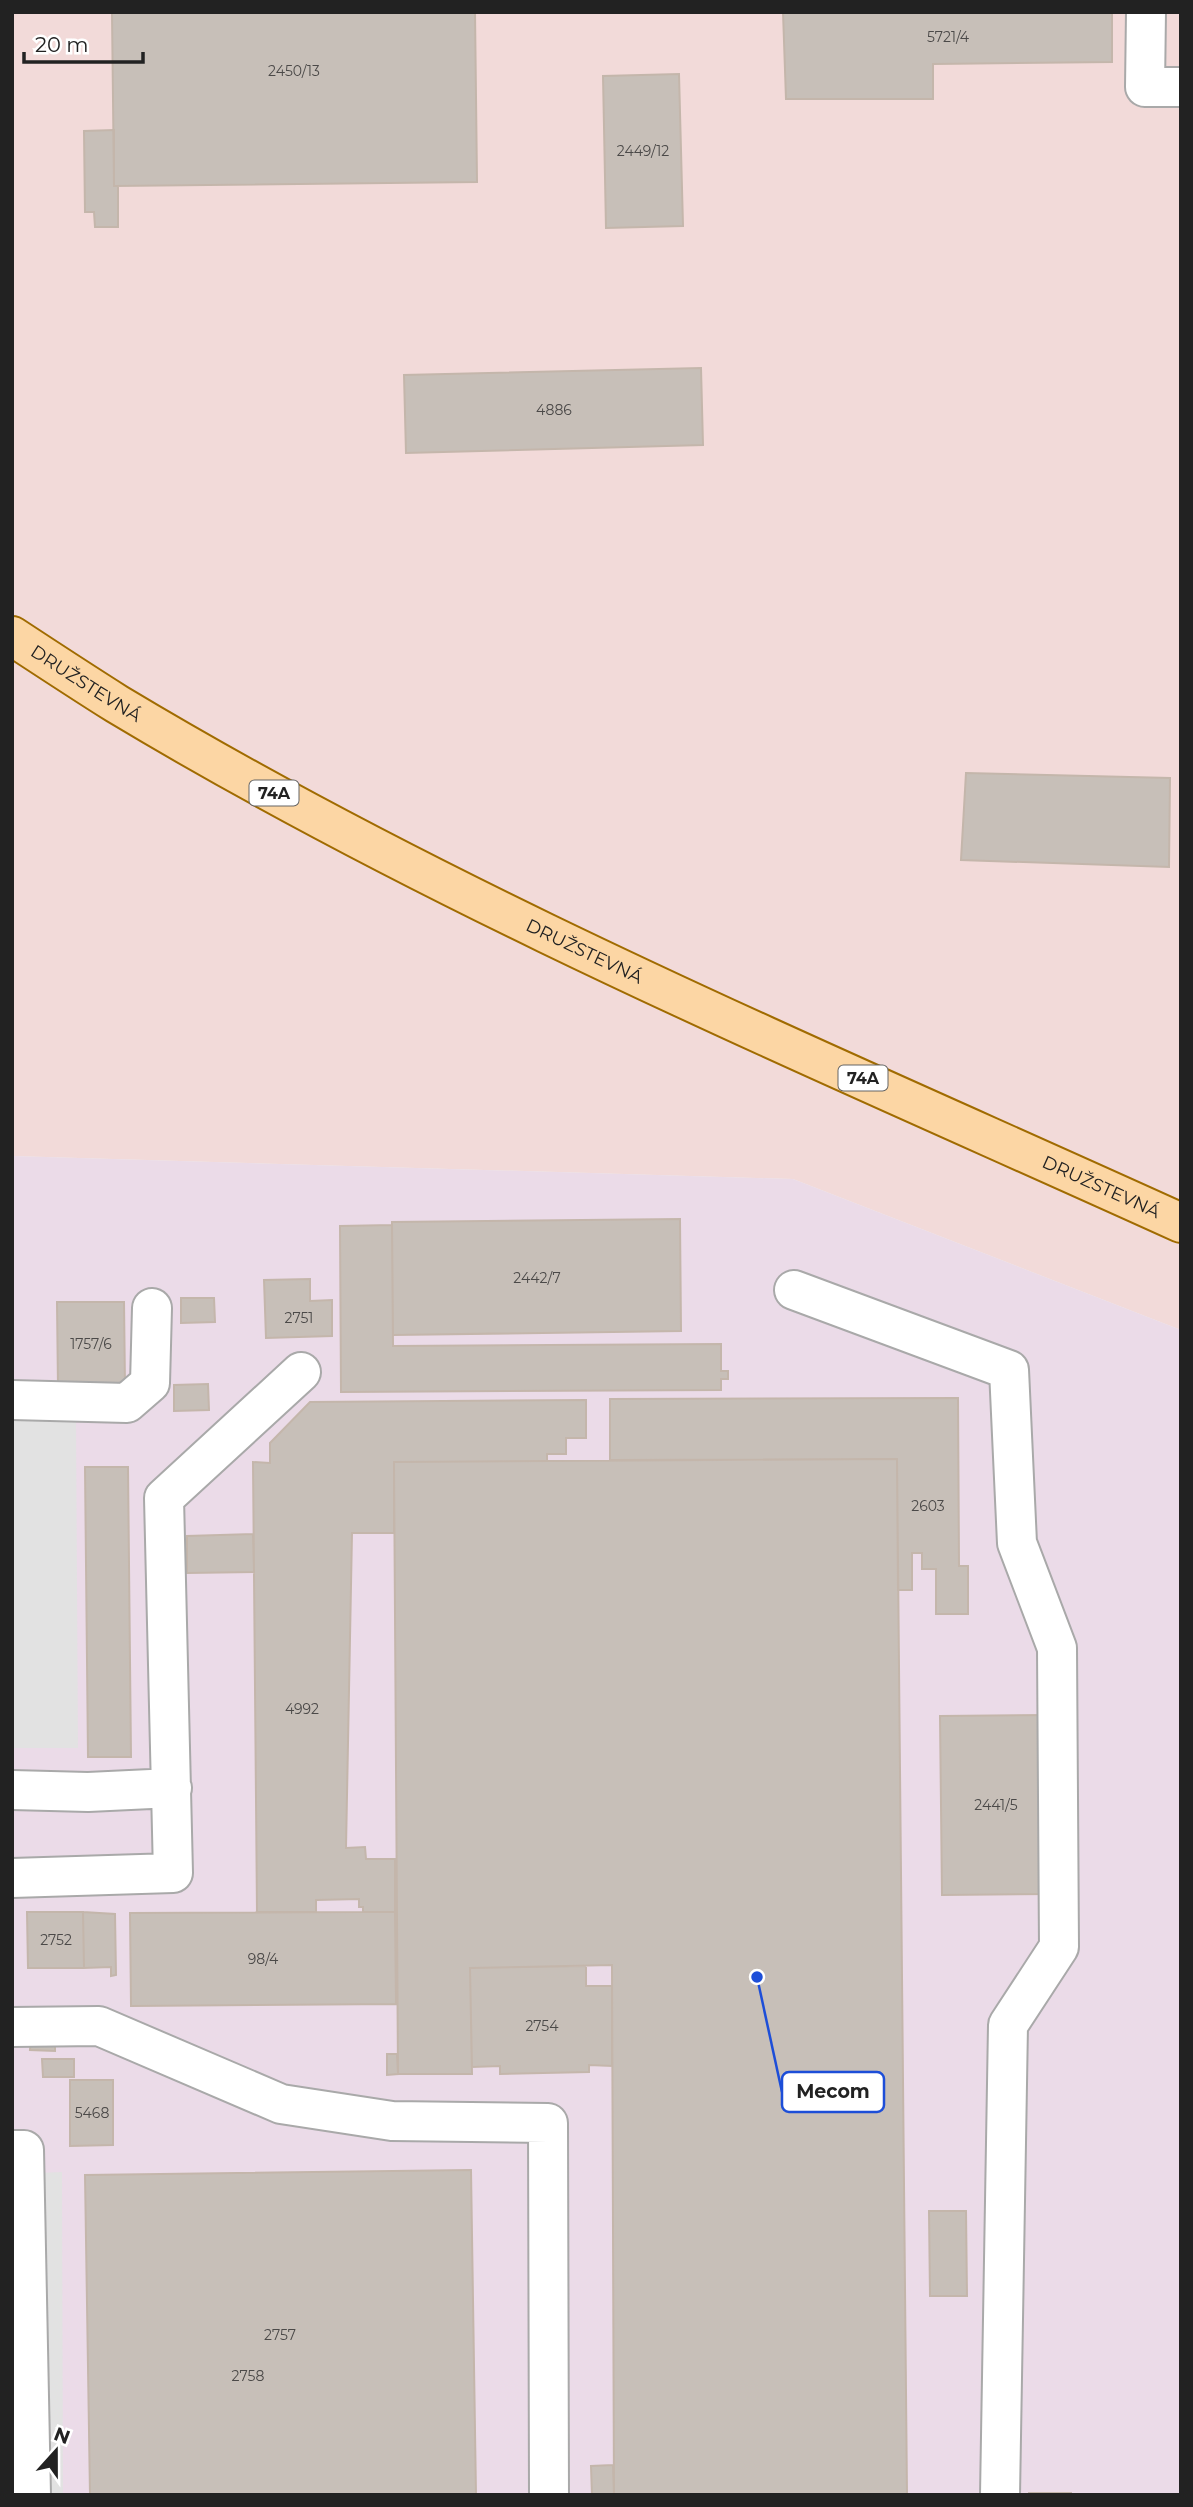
<svg xmlns="http://www.w3.org/2000/svg" width="1193" height="2507" viewBox="0 0 1193 2507" font-family="Montserrat,sans-serif">
<style>
.commercial{fill:#f2dad9}
.industrial{fill:#ebdbe8}
.parking{fill:#e2e2e2}
.building{fill:#c7bfb8;stroke:#c4b6ab;stroke-width:2}
.lines{fill:none;stroke-linecap:round;stroke-linejoin:round}
.minor-casing{stroke:#a9a9a9;stroke-width:42}
.major-casing{stroke:#a06b00;stroke-width:42}
.minor{stroke:#fff;stroke-width:38}
.major{stroke:#fcd6a4;stroke-width:38}
.labels{text-anchor:middle;stroke-width:5;stroke-linejoin:round;paint-order:stroke}
.number-label{font-size:14px;fill:#4b4948}
.shield{fill:#fff;stroke:#646464;stroke-width:2}
.shield-label{font-size:16px;font-weight:bold;fill:#222}
.street-label{font-size:18px;fill:#222;stroke:#fff}
.leader{fill:none;stroke:#1d4ed8;stroke-width:2.5}
.callout-dot{fill:#1d4ed8;stroke:#fff;stroke-width:2.5}
.callout{fill:#fff;stroke:#1d4ed8;stroke-width:2.5}
.callout-label{font-size:19px;text-anchor:middle;font-weight:bold;fill:#222}
</style>
<rect width="100%" height="100%" fill="#f2efe9"/>
<path class="commercial" d="M12 12H1181V1330L793 1179 12 1156Z"/>
<path class="industrial" d="M12 1156 793 1179 1181 1330V2495H12Z"/>
<path class="parking" d="M76 1418 78 1748H12V1419Z
M62 2172 63 2495H12V2174Z"/>
<path class="building" d="M112 12H475L477 182 114 186Z
M783 12H1112V62L933 64V99H786Z
M679 74 683 226 606 228 603 76Z
M114 130V186H118V227H95L94 212H85L84 131Z
M701 368 703 445 406 453 404 375Z
M966 773 1170 778 1169 867 961 860Z
M680 1219 681 1331 393 1335 392 1222Z
M392 1225 393 1346 721 1344V1371H728V1379H721V1390L341 1392 340 1226Z
M310 1279V1301L332 1300V1336L266 1338 264 1280Z
M181 1298H214L215 1322 181 1323Z
M57 1302H124L125 1387H58Z
M208 1384 209 1410 174 1411V1385Z
M958 1398 959 1566H968V1614H936V1569H922V1553H912V1590H898L897 1459 610 1460V1399Z
M586 1400V1438H566V1454H547V1461L394 1462V1533H352L346 1848 365 1847 366 1859H395V1912H363V1907H359V1899L316 1900V1912H257L253 1462 270 1463V1443L310 1402Z
M897 1459 907 2495H614L612 1965 470 1968 472 2074H398L394 1462Z
M85 1467H128L131 1757H88Z
M253 1534 254 1572 187 1573V1536Z
M1049 1715 1052 1894 942 1895 940 1716Z
M27 1912H83L84 1968H28Z
M83 1912 115 1914 116 1975 111 1976V1967L84 1968Z
M363 1912H395L396 2004 131 2006 130 1913Z
M586 1966V1986H612V2066L589 2065V2072L500 2074V2066L472 2067 470 1968Z
M31 2036 55 2037V2051L30 2050Z
M387 2054H397L398 2074 387 2075Z
M42 2059H74V2077H43Z
M70 2080H113V2145L70 2146Z
M471 2170 476 2495H90L85 2175Z
M929 2211H966L967 2296H930Z
M613 2465 614 2495H592L591 2466Z
M1029 2493H1071V2495H1029Z"/>
<g class="lines">
<g class="minor-casing">
<path id="minor" d="M1146 12 1145 87H1181
M794 1290 1009 1370 1017 1543 1057 1648 1059 1947 1008 2025 1000 2495
M12 1400 127 1403 150 1383 152 1308
M12 1790 88 1792 172 1788
M12 1878 173 1873 164 1498 301 1372
M12 2027 99 2026 281 2104 392 2121 548 2123 549 2495
M12 2150H24L31 2495"/>
</g>
<g class="major-casing">
<g id="major">
<path id="s1" d="M12 636C47 659 82 682 117 704 455 907 822 1060 1181 1223"/>
</g>
</g>
<use href="#minor" class="minor"/>
<use href="#major" class="major"/>
</g>
<g class="labels">
<g class="number-label">
<text x="948" y="42">5721/4</text>
<text x="294" y="76">2450/13</text>
<text x="643" y="156">2449/12</text>
<text x="554" y="415">4886</text>
<text x="537" y="1283">2442/7</text>
<text x="299" y="1323">2751</text>
<text x="91" y="1349">1757/6</text>
<text x="928" y="1511">2603</text>
<text x="302" y="1714">4992</text>
<text x="996" y="1810">2441/5</text>
<text x="56" y="1945">2752</text>
<text x="263" y="1964">98/4</text>
<text x="542" y="2031">2754</text>
<text x="92" y="2118">5468</text>
<text x="280" y="2340">2757</text>
<text x="248" y="2381">2758</text>
</g>
<g class="shield">
<rect x="249.5" y="780.5" width="49" height="25" rx="5"/>
<rect x="838.5" y="1065.5" width="49" height="25" rx="5"/>
</g>
<g class="shield-label">
<text x="274" y="799">74A</text>
<text x="863" y="1084">74A</text>
</g>
<g class="street-label">
<text dy="6" stroke="none"><textPath href="#s1" startOffset="88">DRUŽSTEVNÁ</textPath></text>
<text dy="6" stroke="none"><textPath href="#s1" startOffset="654">DRUŽSTEVNÁ</textPath></text>
<text dy="6" stroke="none"><textPath href="#s1" startOffset="1222">DRUŽSTEVNÁ</textPath></text>
</g>
</g>
<path class="leader" d="M757 1977L782 2092"/>
<circle class="callout-dot" cx="757" cy="1977" r="7"/>
<rect class="callout" x="782" y="2072" width="102" height="40" rx="7"/>
<g class="callout-label">
<text x="833" y="2098">Mecom</text>
</g>
<rect width="1193" height="2507" fill="none" stroke="#222222" stroke-width="28"/>
<g transform="translate(56 2451) rotate(21)" stroke="#ffffff" stroke-width="5" paint-order="stroke">
<path d="M0-5L12 26L0 18L-12 26Z" fill="#222222"/>
<text y="-10" font-size="19" font-weight="bold" text-anchor="middle" fill="#222222">N</text>
</g>
<path d="M24 52v10h119v-10" fill="none" stroke="#222222" stroke-width="3.5"/>
<text x="35" y="52" font-size="21" fill="#222222" stroke="#ffffff" stroke-width="5" paint-order="stroke">20 m</text>
</svg>
